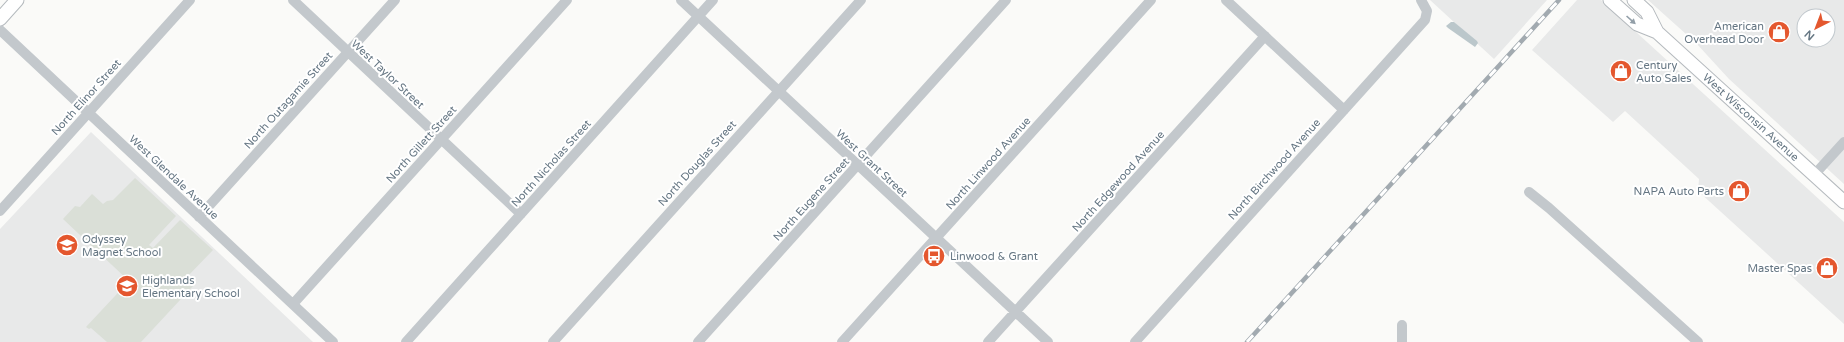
<svg xmlns="http://www.w3.org/2000/svg" width="1844" height="342" viewBox="0 0 1844 342" font-family="'Varela Round',sans-serif">
<style>
.built{fill:#e8e9e9;fill-rule:evenodd}
.green{fill:#dadfd7}
.water{fill:#bbc7cb}
.lines{fill:none;stroke-linecap:round;stroke-linejoin:round}
.major-casing{stroke:#b5babe;stroke-width:15}
.minor{stroke:#c3c8cc;stroke-width:10}
.major{stroke:#fff;stroke-width:13}
.rail-casing{stroke:#a2aab0;stroke-width:4.5}
.rail{stroke:#fff;stroke-width:3;stroke-dasharray:9;stroke-linecap:butt}
.oneway{fill:#939fa8}
.labels{text-anchor:middle;stroke-width:4;stroke-linejoin:round;paint-order:stroke}
.poi-label{font-size:11px;fill:#657683;stroke:#fff;text-anchor:start}
.street-label{font-size:11px;fill:#657683;stroke:#fff}
</style>
<rect width="100%" height="100%" fill="#fafaf8"/>
<path class="built" d="M1430 0H1547L1494 59Z
M1577 0H1601L1844 222V324L1698 191 1699 179 1625 111 1613 122 1532 50Z
M1648 0H1844V184L1729 79 1696 43ZM1804 16H1828V40H1804Z
M91 132 313 342H0V229Z"/>
<path class="green" d="M135 178 176 216 149 245 153 248 180 220 213 250 185 279 193 286 141 342H107L91 328 89 329 86 327 129 281 63 219 75 206 80 207 92 194 103 204 107 201 113 200Z"/>
<path class="water" d="M1451 22H1454L1477 41 1478 43 1475 47 1448 28 1446 26Z"/>
<g class="lines">
<g class="major-casing">
<path id="major" d="M1610 0 1637 24 1657 32
M1634 0 1647 12 1657 32 1844 202
M0 19 17 0"/>
</g>
<path class="minor" d="M293 0 521 214
M681 0 1048 342
M1226 0 1344 110
M0 30 333 342
M1814 175 1844 142
M1529 192 1549 208 1698 342
M0 211 190 0
M199 217 395 0
M293 304 567 0
M1402 325V342
M406 342 713 0
M553 342 861 0
M698 342 1006 0
M842 342 1151 0
M988 342 1265 36
M1135 342 1425 20 1427 11 1421 0"/>
<use href="#major" class="major"/>
<g class="rail-casing">
<path id="rail" d="M1247 342 1559 0"/>
</g>
<use href="#rail" class="rail"/>
</g>
<defs><path id="oneway-solid" d="M-6-.8H1V-3.2L6.5 0L1 3.2V.8H-6Z"/></defs>
<use class="oneway" href="#oneway-solid" transform="translate(1631 20) rotate(42)"/>
<defs>
<g id="shop-disc" transform="scale(1.15)"><circle r="9.5" fill="#e4572e" stroke="#fff"/><path d="M-5-2.5h2.3a2.7 3.5 0 0 1 5.4 0H5L5.5 6h-11ZM-1.5-2.5h3a1.5 2.3 0 0 0-3 0Z" fill="#fff"/></g>
<g id="school-disc" transform="scale(1.15)"><circle r="9.5" fill="#e4572e" stroke="#fff"/><path d="M0-5L7-2L0 1L-7-2ZM-4 1L0 2.5L4 1V4Q0 6-4 4Z" fill="#fff"/></g>
<g id="bus-disc" transform="scale(1.15)"><circle r="9.5" fill="#e4572e" stroke="#fff"/><path d="M-5-6H5V4H4V6H2V4H-2V6H-4V4H-5ZM-3.5-4V0h7V-4ZM-3.5 1.2v1.5H-2V1.2ZM2 1.2v1.5H3.5V1.2Z" fill="#fff"/></g>
</defs>
<g fill-rule="evenodd">
<use href="#shop-disc" x="1779" y="32"/>
<use href="#shop-disc" x="1621" y="71"/>
<use href="#shop-disc" x="1739" y="191"/>
<use href="#school-disc" x="67" y="245"/>
<use href="#bus-disc" x="934" y="256"/>
<use href="#shop-disc" x="1827" y="268"/>
<use href="#school-disc" x="127" y="286"/>
</g>
<g class="labels">
<g class="poi-label">
<text x="1764" y="30" text-anchor="end">American<tspan x="1764" dy="13">Overhead Door</tspan></text>
<text x="1636" y="69">Century<tspan x="1636" dy="13">Auto Sales</tspan></text>
<text x="1724" y="195" text-anchor="end">NAPA Auto Parts</text>
<text x="82" y="243">Odyssey<tspan x="82" dy="13">Magnet School</tspan></text>
<text x="950" y="260">Linwood &amp; Grant</text>
<text x="1812" y="272" text-anchor="end">Master Spas</text>
<text x="142" y="284">Highlands<tspan x="142" dy="13">Elementary School</tspan></text>
</g>
<g class="street-label">
<text transform="translate(388 74) rotate(43)" y="4">West Taylor Street</text>
<text transform="translate(86 97) rotate(-48)" y="4">North Elinor Street</text>
<text transform="translate(288 100) rotate(-48)" y="4">North Outagamie Street</text>
<text transform="translate(1751 117) rotate(42)" y="4">West Wisconsin Avenue</text>
<text transform="translate(421 144) rotate(-48)" y="4">North Gillett Street</text>
<text transform="translate(551 163) rotate(-48)" y="4">North Nicholas Street</text>
<text transform="translate(697 163) rotate(-48)" y="4">North Douglas Street</text>
<text transform="translate(872 163) rotate(43)" y="4">West Grant Street</text>
<text transform="translate(988 163) rotate(-48)" y="4">North Linwood Avenue</text>
<text transform="translate(1274 169) rotate(-48)" y="4">North Birchwood Avenue</text>
<text transform="translate(174 177) rotate(43)" y="4">West Glendale Avenue</text>
<text transform="translate(1118 181) rotate(-48)" y="4">North Edgewood Avenue</text>
<text transform="translate(811 199) rotate(-48)" y="4">North Eugene Street</text>
</g>
</g>
<g transform="translate(1816 28) rotate(222)"><circle r="19" fill="#ffffff" stroke="#c1c8cd"/>
<path d="M0-3L7 15L0 10L-7 15Z" fill="#e4572e"/>
<text y="-6" font-size="11" font-weight="bold" text-anchor="middle" fill="#657683">N</text>
</g>
</svg>
